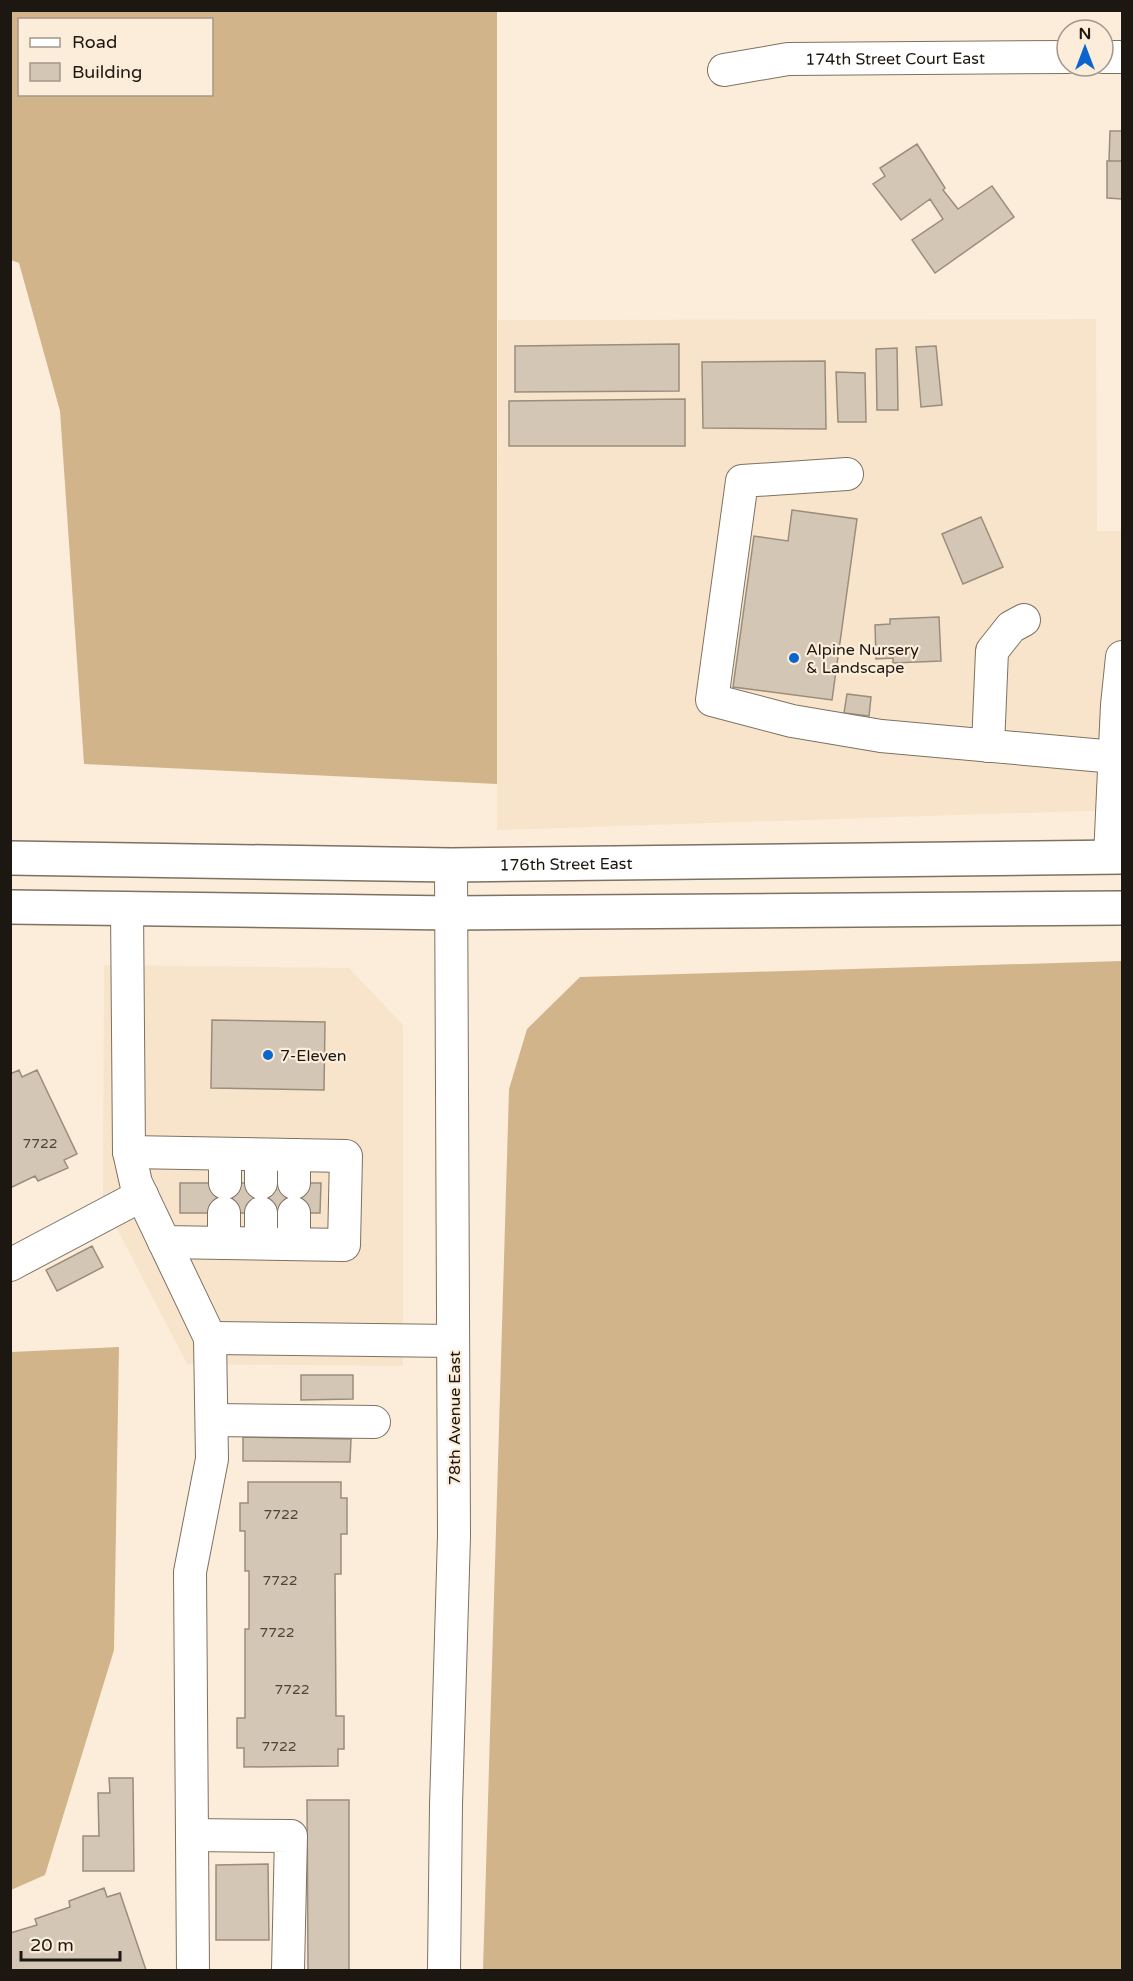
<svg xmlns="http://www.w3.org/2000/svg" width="1133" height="1981" viewBox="0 0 1133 1981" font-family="'Varela Round',sans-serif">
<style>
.built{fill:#f7e4cb}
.forest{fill:#d2b48b;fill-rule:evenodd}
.building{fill:#d4c6b4;stroke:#9a8d7c;stroke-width:1.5}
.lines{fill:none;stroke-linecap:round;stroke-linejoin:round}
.minor-casing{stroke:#7e7161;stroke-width:34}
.major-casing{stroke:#7e7161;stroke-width:36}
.minor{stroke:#fff;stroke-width:32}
.major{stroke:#fff;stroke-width:33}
.poi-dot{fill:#0a65ce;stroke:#fceddb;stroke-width:2}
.labels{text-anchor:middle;stroke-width:4.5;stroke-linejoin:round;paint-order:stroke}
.number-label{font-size:14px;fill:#4a4339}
.street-label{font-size:16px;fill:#1c1710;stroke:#fceddb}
.poi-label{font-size:16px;fill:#1c1710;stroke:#fceddb;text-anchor:start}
</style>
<rect width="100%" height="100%" fill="#fceddb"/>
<path class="built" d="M1096 319 1097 531H1122V812L1082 811 497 830 498 320Z
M104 965 349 968 403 1025V1366L187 1364 103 1202Z"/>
<path class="forest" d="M11 10 497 11V784L84 764 60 411 19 263 11 260ZM20 20H212V94H20Z
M1122 961V1970H483L509 1089 527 1029 580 977Z
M119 1347 114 1650 45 1875 11 1890V1352Z"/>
<path class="building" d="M1110 131H1122V161H1109Z
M917 144 945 188 943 190 958 209 992 186 1014 217 935 273 912 240 943 219 930 199 901 220 873 184 885 176 880 168Z
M1107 161H1122V199L1107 198Z
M679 344V391L515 392V346Z
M936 346 942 405 921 407 916 347Z
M897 348 898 410H877L876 349Z
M825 361 826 429 703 428 702 362Z
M836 372 865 373 866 422H838Z
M685 399V446H509V401Z
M792 510 857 519 832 700 733 687 754 536 788 541Z
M981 517 1003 567 963 584 942 534Z
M939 617 941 661 893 663V658L876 659 875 625 890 624V619Z
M847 694 871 697 869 716 844 713Z
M212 1020 325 1022 324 1090 211 1088Z
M19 1070 22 1077 37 1070 77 1154 64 1160 68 1168 38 1181 35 1176 10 1188V1074Z
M180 1183H321L320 1213H180Z
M92 1246 103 1267 57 1291 46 1270Z
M301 1375H353V1399L301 1400Z
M243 1437 351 1439 350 1462 243 1461Z
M248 1482H341V1498H347V1534H341V1574H335L336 1716H344V1749H338V1766L244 1767V1748H237V1718H245V1629H249V1571H245V1531H240V1503H248Z
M109 1778H133L134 1871H83V1836H99L98 1793H110Z
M307 1800H349V1970H308Z
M268 1864 269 1940H216V1865Z
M104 1888 107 1897 120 1893 146 1970H10V1933L37 1925 35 1919 70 1907 69 1901Z"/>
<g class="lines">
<g class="minor-casing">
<g id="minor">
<path d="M1103 57H1122"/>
<path id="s1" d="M724 70 788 59 1067 57"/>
<path d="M847 474 742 481 712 700 792 721 881 736 1115 757"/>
<path d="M988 746 992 651 1011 627 1024 620"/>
<path d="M1110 857 1117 705 1122 657"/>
<path d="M127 908 129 1152 136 1183 210 1338 212 1459 190 1572 193 1970"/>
<path d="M129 1152 346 1156 344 1245 164 1242"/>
<path d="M261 1155V1183"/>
<path d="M294 1155V1183"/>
<path d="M225 1183V1154"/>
<path d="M261 1213V1243"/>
<path d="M224 1243V1213"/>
<path d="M294 1244V1213"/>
<path d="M10 1265 142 1195"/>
<path d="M210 1338 453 1341"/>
<path d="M212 1420 374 1422"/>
<path d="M192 1835 291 1836 288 1970"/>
<path d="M444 1970 446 1805 454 1536 451 865"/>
</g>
</g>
<g class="major-casing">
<g id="major">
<path id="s2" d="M10 858 451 865 1122 857"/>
<path d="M10 907 452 913 1122 908"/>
</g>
</g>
<use href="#minor" class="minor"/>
<use href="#major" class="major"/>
</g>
<g class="poi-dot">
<circle cx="794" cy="658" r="6"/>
<circle cx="268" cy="1055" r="6"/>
</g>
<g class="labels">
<g class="number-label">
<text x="40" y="1148">7722</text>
<text x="281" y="1519">7722</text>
<text x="280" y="1585">7722</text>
<text x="277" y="1637">7722</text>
<text x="292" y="1694">7722</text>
<text x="279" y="1751">7722</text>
</g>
<g class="street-label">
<text dy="6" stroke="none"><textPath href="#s1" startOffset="172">174th Street Court East</textPath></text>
<text dy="6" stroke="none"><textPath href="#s2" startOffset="556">176th Street East</textPath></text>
<text transform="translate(454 1418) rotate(-90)" y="6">78th Avenue East</text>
</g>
<g class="poi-label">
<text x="806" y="655">Alpine Nursery<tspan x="806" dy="18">&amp; Landscape</tspan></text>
<text x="280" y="1061">7-Eleven</text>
</g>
</g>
<rect width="1133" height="1981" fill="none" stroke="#1c1710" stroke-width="24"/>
<rect x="18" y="18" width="195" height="78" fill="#fceddb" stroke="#a2978a" stroke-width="1.5"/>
<rect x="30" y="38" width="30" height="9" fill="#ffffff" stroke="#a2978a" stroke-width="1.5"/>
<text x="72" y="48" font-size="18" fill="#1c1710">Road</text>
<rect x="30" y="63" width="30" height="18" fill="#d4c6b4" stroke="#a2978a" stroke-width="1.5"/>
<text x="72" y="78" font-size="18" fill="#1c1710">Building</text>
<g transform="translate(1085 48)"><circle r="28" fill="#fceddb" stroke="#a2978a" stroke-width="1.5"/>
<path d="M0-4.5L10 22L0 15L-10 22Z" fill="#0a65ce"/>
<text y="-9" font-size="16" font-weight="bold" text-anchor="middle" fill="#1c1710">N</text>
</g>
<path d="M21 1951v9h99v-9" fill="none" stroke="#1c1710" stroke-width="3"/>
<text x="30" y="1951" font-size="18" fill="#1c1710" stroke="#fceddb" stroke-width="4.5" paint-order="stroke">20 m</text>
</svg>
